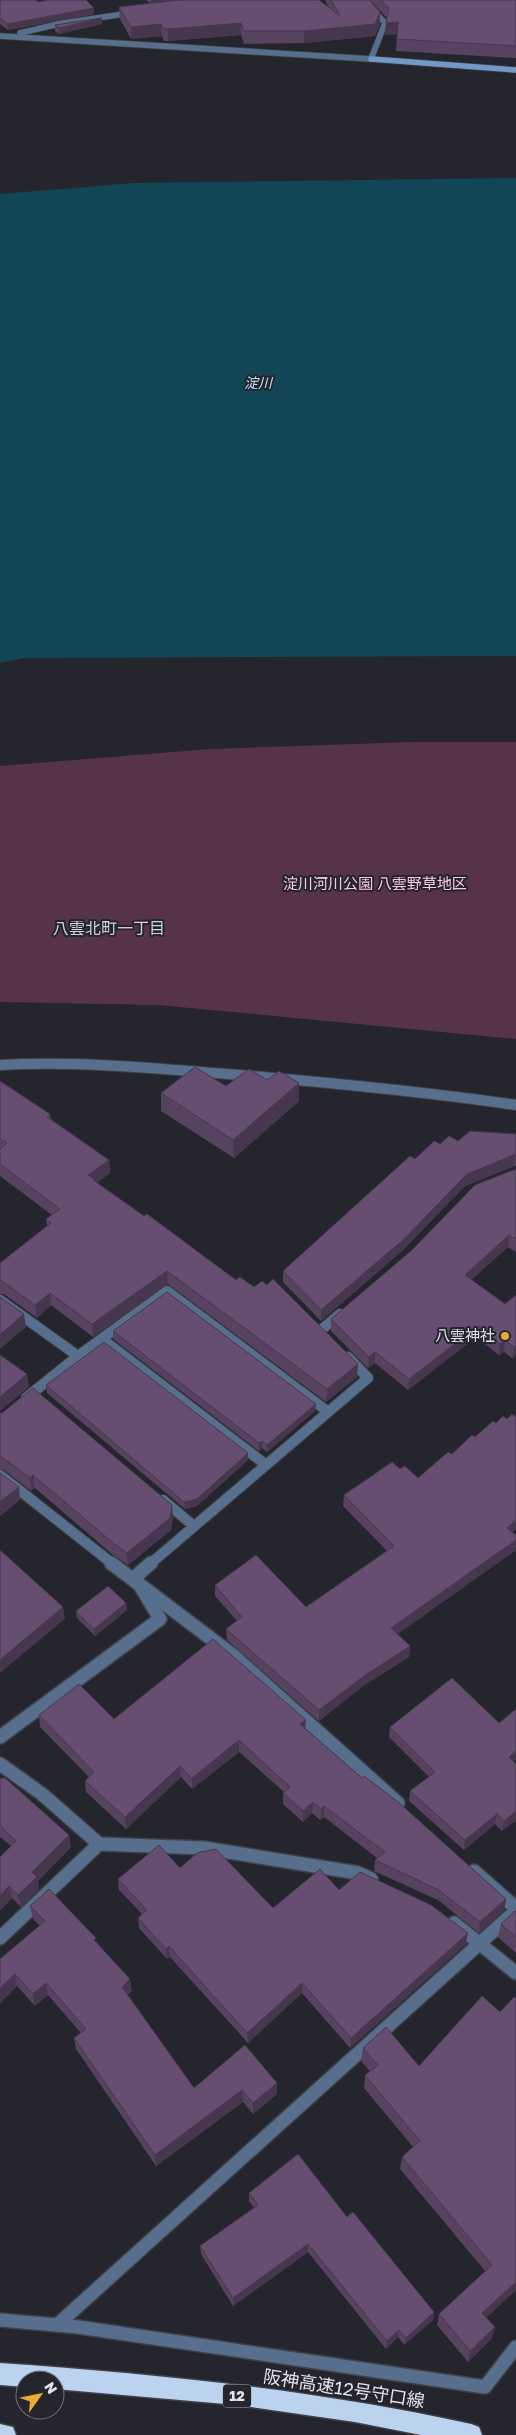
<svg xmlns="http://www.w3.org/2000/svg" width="516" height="2435" viewBox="0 0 516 2435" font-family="'Golos Text','Noto Sans JP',sans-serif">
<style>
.green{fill:#573347}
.water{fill:#124657}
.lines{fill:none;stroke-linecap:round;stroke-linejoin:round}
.street-far2-casing{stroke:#404048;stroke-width:7}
.street-far1-casing{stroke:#404048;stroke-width:12}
.street-casing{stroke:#404048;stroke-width:16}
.secondary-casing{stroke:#404048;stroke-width:7}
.highway-casing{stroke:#404048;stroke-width:3}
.street-far2{stroke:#576f8c;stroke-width:5.5}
.street-far1{stroke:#576f8c;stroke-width:10}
.street{stroke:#576f8c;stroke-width:13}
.secondary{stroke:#7298c7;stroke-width:5.5}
.highway{fill:#bcd3f0;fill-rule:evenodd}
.wall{fill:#57435f}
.shaded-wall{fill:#47374e}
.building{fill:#654e6f;stroke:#47374e}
.poi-dot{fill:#e9ab38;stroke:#25252e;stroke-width:2}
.labels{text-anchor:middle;stroke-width:4;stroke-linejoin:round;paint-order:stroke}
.far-water-label{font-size:14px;font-style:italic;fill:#b6e5f7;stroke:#25252e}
.shield{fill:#25252e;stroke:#aaaab2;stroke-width:1}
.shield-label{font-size:14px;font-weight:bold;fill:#e3e3ea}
.park-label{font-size:15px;fill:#fdc6e2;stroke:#25252e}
.poi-label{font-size:15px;fill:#e3e3ea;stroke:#25252e;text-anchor:end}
.neighbourhood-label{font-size:16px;fill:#d2d2de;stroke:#25252e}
.near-street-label{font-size:18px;fill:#e3e3ea;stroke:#25252e}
</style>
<rect width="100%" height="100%" fill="#25252e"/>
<path class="green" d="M411 742H516V1039L158 1005 0 1002V766L210 749Z"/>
<path class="water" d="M516 178V656L24 658 0 663V194L133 183Z"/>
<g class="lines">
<g class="street-far2-casing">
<path id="street-far2" d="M20 33 63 23 131 13
M0 36 371 59 385 23 364 0"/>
</g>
<g class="street-far1-casing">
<path id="street-far1" d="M0 1065C76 1061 151 1068 227 1074 323 1082 420 1091 516 1105
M0 1300 78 1356
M321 1330 340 1314
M102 1339 265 1464
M26 1398 78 1356 167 1291 327 1411
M0 1475 113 1564
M163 1500 194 1526
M150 1564 368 1378 348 1357"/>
</g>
<g class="street-casing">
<path id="street" d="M111 1563 234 1656 398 1803
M0 1737 160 1619 135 1577 151 1563
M0 1764 42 1794 99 1844 204 1848 358 1873 371 1879
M474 1871 516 1908
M454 1923 516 1973
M0 1938 99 1844
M0 2320 78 2327 485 2387 516 2347
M57 2325 510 1916"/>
</g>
<g class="secondary-casing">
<path id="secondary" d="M371 59 516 70"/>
</g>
<g class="highway-casing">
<path id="highway" d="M0 2363C159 2374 315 2390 471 2424L479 2427 482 2435H421L355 2422 237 2405 55 2389V2380H25V2387L0 2385Z
M0 2424 13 2427 16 2435H0Z"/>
</g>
<use href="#street-far2" class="street-far2"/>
<use href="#street-far1" class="street-far1"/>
<use href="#street" class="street"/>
<use href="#secondary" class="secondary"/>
<use href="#highway" class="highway"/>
</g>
<path class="wall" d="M0 0 38 2 94 14 8 30 0 24Z
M146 0H319L328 7 325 0H516V58L396 51 397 34 385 35 387 18 372 2 380 12V24L375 36 304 43 244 44 241 35 168 41H164L162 36 131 39 120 19 119 7 150 3Z
M102 18V24L59 34 55 31V25Z
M267 1080 299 1101 234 1158 161 1111V1093L226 1086Z
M0 1081 50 1114 51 1119 109 1160 110 1173 96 1183 357 1377 326 1402 168 1284 93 1337 51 1305 37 1318 4 1294H0V1263L47 1226 46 1219 52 1215 0 1176Z
M516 1134V1166H514L465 1186 402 1251 321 1321 283 1282V1271L415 1159 440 1144Z
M516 1169V1252L508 1247 471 1280 505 1304 516 1295V1355L512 1358 504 1352 499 1355 476 1337 408 1390 375 1363 368 1368 331 1331V1319Z
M113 1331 315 1411 267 1452 262 1448 259 1451 113 1339Z
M46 1385 248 1460 197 1506 185 1509 47 1393Z
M0 1413 173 1517 171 1530 128 1565 113 1555 35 1488 31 1491 4 1470 0 1469Z
M516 1417V1529L512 1532 516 1540V1550L397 1634 410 1646 409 1657 363 1686 319 1721 227 1640 226 1629 237 1621 215 1596V1585L306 1607 387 1551 343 1506 344 1495 400 1469 418 1478 496 1423Z
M126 1603 127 1610 95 1636 77 1618 76 1611Z
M516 1709V1760L513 1762 516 1764V1820L502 1831 495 1824 464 1850 409 1801 410 1791 429 1777 389 1737 390 1727 499 1723Z
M39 1715 114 1719 306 1720 305 1728 362 1778 506 1899 504 1910 479 1933 438 1900 374 1871 375 1860 377 1858 324 1817 320 1820 312 1813 303 1822 283 1804V1793L284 1792 239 1752 192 1789 181 1777 126 1829 86 1792 85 1781 89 1777 40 1727Z
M0 1778 71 1847 38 1881 39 1889 21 1907 12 1898 0 1910V1857L11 1846 0 1837Z
M180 1868 273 1908 339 1890 466 1944 350 2048 302 1993 248 2043 170 1957 167 1959 139 1928 138 1918 142 1914 119 1890 118 1879Z
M30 1906 97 1942 132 1991 127 1995 194 2088 245 2045 277 2094 253 2114 243 2102 156 2166 76 2049 74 2038 81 2033 48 1995 35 2006 17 1986 0 2003 40 1926 33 1919Z
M516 1910V1953L498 1937 501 1924Z
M516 1998V2290L486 2317 492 2338 468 2362 437 2325 439 2314 485 2271 400 2169 402 2157 413 2147 364 2088 365 2075 370 2071 361 2061 363 2048 419 2066 500 2012Z
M249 2193 347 2217 434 2312 433 2320 404 2345 398 2337 386 2349 308 2252 233 2306 201 2254 200 2246 254 2208 249 2201Z"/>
<path class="shaded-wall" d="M151 0H201L151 5Z
M94 8V14L8 30 7 24Z
M380 12V24L375 36 304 43V31Z
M102 18V24L59 34V28Z
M398 22V34L385 35 386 23Z
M241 23V35L168 41V29Z
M161 24 162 36 131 39V27Z
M299 1083V1101L234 1158 233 1140Z
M515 1154 514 1166 465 1186 402 1251 321 1321V1310L467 1174Z
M109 1160 110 1173 95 1184 88 1175Z
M509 1235 508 1247 464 1286 465 1275Z
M167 1271 168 1284 93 1337 92 1324Z
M50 1293 51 1305 37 1318 35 1305Z
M24 1314 26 1327 0 1349V1335Z
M478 1326 476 1337 408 1390 409 1379Z
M505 1340 504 1352 499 1355 500 1344Z
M516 1345V1355L512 1358 514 1347Z
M375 1352V1363L368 1368 369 1357Z
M358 1364 357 1377 326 1402 327 1389Z
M27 1374 29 1387 0 1411V1397Z
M316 1404 315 1411 267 1452V1445Z
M262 1441V1448L259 1451V1443Z
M248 1453V1460L197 1506 185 1509 184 1502Z
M33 1475 35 1488 31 1491 30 1478Z
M19 1487 20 1500 0 1516V1502Z
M172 1505 173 1517 171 1530 128 1565 127 1553Z
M516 1520V1529L505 1539 507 1528Z
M516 1540V1550L391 1639V1628Z
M126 1603 127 1610 95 1636 94 1629Z
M63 1607 65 1619 0 1673V1660Z
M410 1646 409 1657 363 1686 319 1721V1710L364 1676Z
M306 1720 305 1731 300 1724Z
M239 1740V1752L192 1789V1778Z
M516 1751V1760L507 1767 509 1757Z
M180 1766 181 1777 126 1829 125 1817Z
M313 1802 312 1813 303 1822V1811Z
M324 1806V1817L320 1820 321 1809Z
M516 1811V1820L502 1831 504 1821Z
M497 1814 495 1824 464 1850 465 1840Z
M69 1835 71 1847 38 1881 39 1889 21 1907 18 1895 32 1872Z
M9 1886 12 1898 0 1910V1896Z
M506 1899 504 1910 479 1933 480 1922Z
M468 1933 466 1944 350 2048 351 2038Z
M169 1946 170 1957 167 1959 166 1949Z
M15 1974 17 1986 0 2003V1988Z
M130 1979 132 1991 123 1999 122 1987Z
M46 1983 48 1995 35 2006 33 1994Z
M302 1983V1993L248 2043 247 2033Z
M277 2083V2094L253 2114V2103Z
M242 2090 243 2102 156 2166 155 2155Z
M308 2244V2252L233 2306V2298Z
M516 2282V2290L480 2324 482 2313Z
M434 2312 433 2320 404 2345 406 2338Z
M495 2327 492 2338 468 2362 470 2351Z
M399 2330 398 2337 386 2349 387 2341Z"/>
<path class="building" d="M0 0H36L38 2 48 0H86L94 8 7 24 0 18Z
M180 0H319L340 16 331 0H369L380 12 375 24 304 31H244L241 23 168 29H164L161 24 131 27 119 7Z
M381 0H516V46L397 39 398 22 386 23 389 8Z
M102 18 59 28 55 25Z
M195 1067 226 1086 249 1069 267 1080 279 1071 299 1083 233 1140 161 1093Z
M0 1081 50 1114 47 1117 109 1160 88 1175 94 1179 93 1180 144 1216 147 1214 236 1280 240 1277 254 1287 262 1281 267 1285 273 1279 358 1364 327 1389 167 1271 92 1324 50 1293 35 1305 2 1281H0V1263L51 1223 46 1219 60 1209 0 1164V1149L7 1143 0 1139Z
M470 1131 516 1134V1154L467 1174 403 1240 321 1310 283 1271 410 1156 415 1159 434 1141 440 1144 449 1136 458 1141Z
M516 1169V1240L509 1235 465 1275 505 1304 516 1295V1345L514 1347 505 1340 500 1344 478 1326 409 1379 375 1352 369 1357 331 1319 412 1250 475 1185Z
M167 1292 316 1404 267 1445 262 1441 259 1443 113 1331Z
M0 1297 24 1314 0 1335Z
M104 1342 248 1453 197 1499 184 1502 46 1385Z
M0 1355 27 1374 0 1397Z
M33 1388 172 1505 170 1518 127 1553 112 1542 33 1475 30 1478 2 1457H0V1413H2Z
M512 1414 516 1417V1520L507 1528 516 1535V1540L391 1628 410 1646 364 1676 319 1710 226 1629 242 1617 215 1585 256 1555 306 1607 394 1546 344 1495 392 1462 400 1469 405 1466 418 1478 448 1452 452 1454 472 1435 475 1437 493 1421 496 1423 503 1416 507 1419Z
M0 1473 19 1487 0 1502Z
M0 1550 63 1607 0 1660Z
M108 1586 126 1603 94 1629 76 1611Z
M213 1639 306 1720 300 1724 362 1778 364 1776 397 1801 506 1899 480 1922 439 1890 375 1860 385 1852 324 1806 321 1809 313 1802 303 1811 283 1793 290 1787 239 1740 192 1778 180 1766 125 1817 85 1781 94 1772 39 1715 79 1684 114 1719Z
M452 1678 499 1723 516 1709V1751L509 1757 516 1764V1811L504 1821 497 1814 465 1840 410 1791 435 1772 390 1727Z
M0 1778H5L69 1835 32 1872 37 1877 18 1895 9 1886 0 1896V1857L16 1841 0 1826Z
M159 1845 180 1868 197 1853 216 1849 273 1908 320 1869 339 1890 360 1872 431 1905 468 1933 351 2038 302 1983 247 2033 169 1946 166 1949 138 1918 147 1910 118 1879Z
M49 1889 96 1938 94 1940 130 1979 122 1987 194 2088 245 2045 277 2083 253 2103 242 2090 155 2155 74 2038 86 2029 46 1983 33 1994 15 1974 0 1988V1959L45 1921 30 1906Z
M516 1910V1937L501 1924Z
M482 1996 500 2012 514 1997 516 1998V2282L482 2313 495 2327 470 2351 439 2314 492 2265 402 2157 420 2141 365 2075 378 2065 363 2048 386 2027 419 2066Z
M298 2154 347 2217 353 2212 434 2312 406 2338 399 2330 387 2341 308 2244 233 2298 200 2246 258 2205 249 2193Z"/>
<circle class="poi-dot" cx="505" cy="1336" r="5"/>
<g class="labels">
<g class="far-water-label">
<text x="258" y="388">淀川</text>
</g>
<rect class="shield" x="223" y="2384.5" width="28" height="23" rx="4"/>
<g class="shield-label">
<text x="237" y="2401">12</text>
</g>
<g class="park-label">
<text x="375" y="889">淀川河川公園 八雲野草地区</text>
</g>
<g class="poi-label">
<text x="495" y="1341">八雲神社</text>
</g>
<g class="neighbourhood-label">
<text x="109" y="934">八雲北町一丁目</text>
</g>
<g class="near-street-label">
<text transform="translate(344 2389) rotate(9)" y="6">阪神高速12号守口線</text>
</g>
</g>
<g transform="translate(40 2395) rotate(57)"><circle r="24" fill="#25252e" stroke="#717179"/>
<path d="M0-4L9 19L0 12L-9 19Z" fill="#e9ab38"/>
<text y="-8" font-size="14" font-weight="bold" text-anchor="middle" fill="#e3e3ea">N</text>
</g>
</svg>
